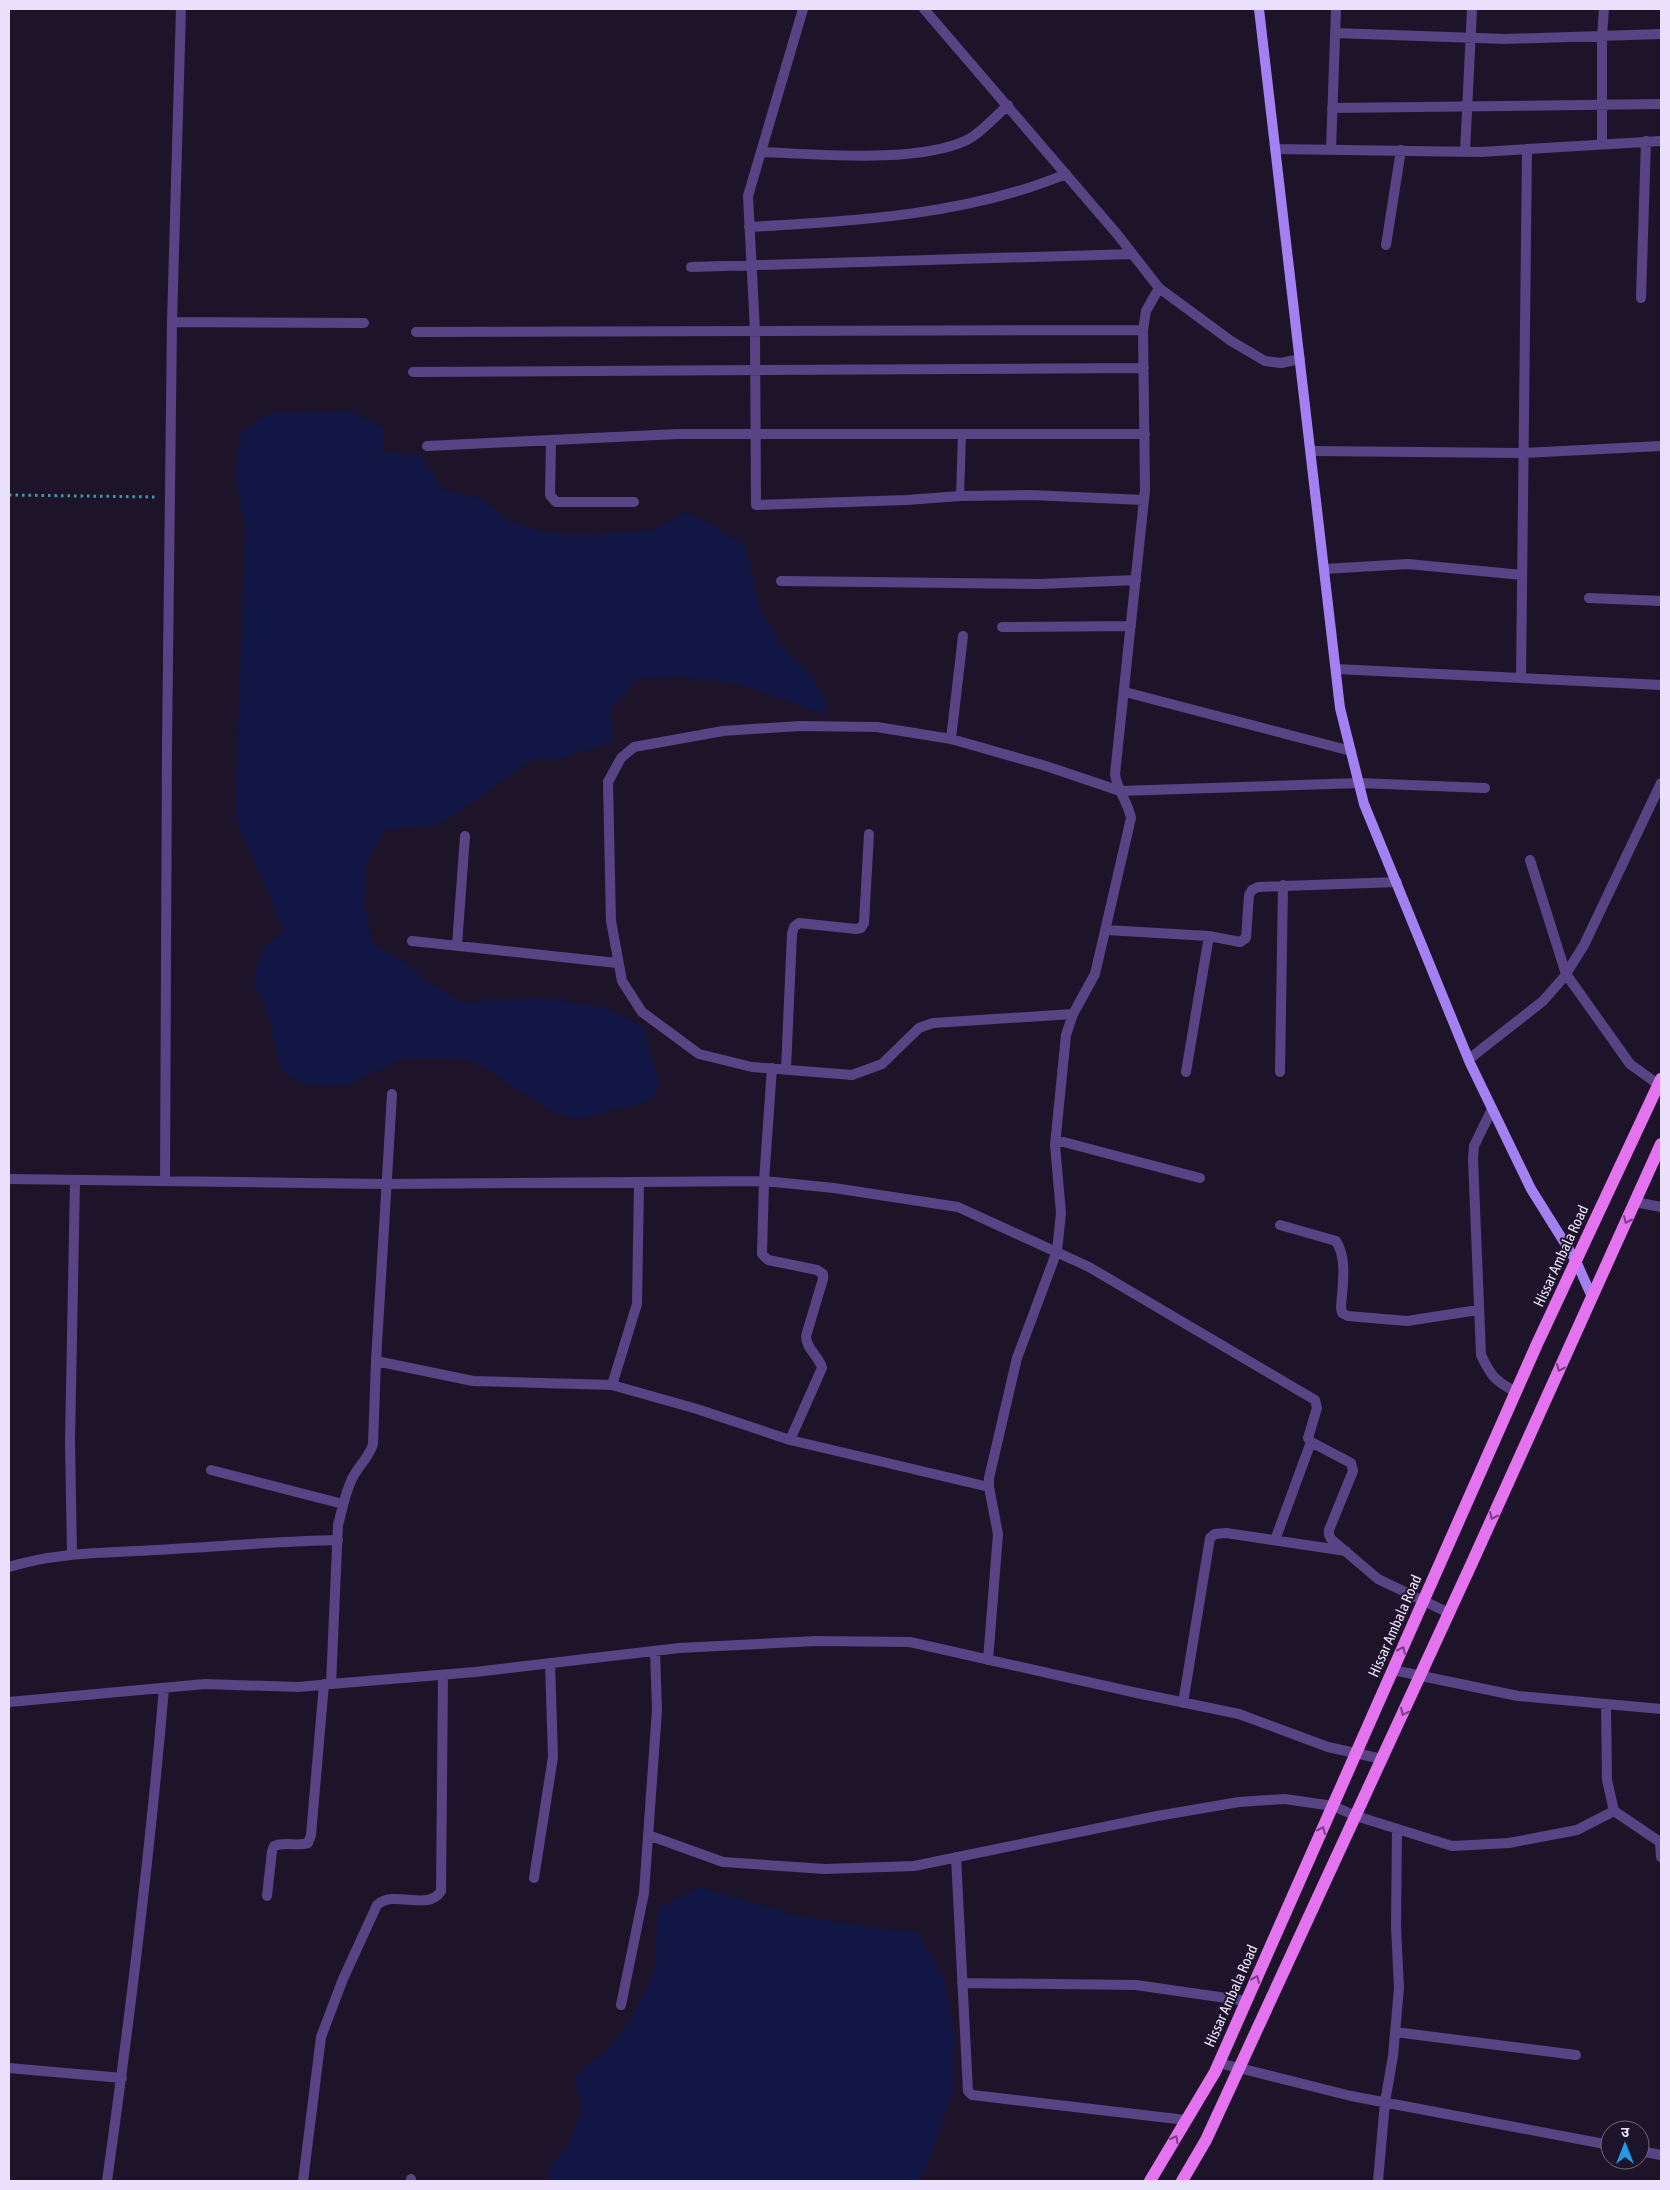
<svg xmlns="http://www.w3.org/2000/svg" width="1670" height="2190" viewBox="0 0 1670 2190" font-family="'Asap Condensed','Noto Sans Devanagari',sans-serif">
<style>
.water{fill:#111645}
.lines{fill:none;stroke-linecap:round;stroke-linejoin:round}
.path{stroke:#3e98b1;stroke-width:3;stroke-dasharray:2.5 4;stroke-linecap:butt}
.lane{stroke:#584484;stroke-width:8}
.street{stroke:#584484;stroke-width:10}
.secondary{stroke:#a481f2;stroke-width:10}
.primary{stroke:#e473f0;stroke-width:12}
.oneway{stroke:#773f83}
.labels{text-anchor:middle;stroke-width:4;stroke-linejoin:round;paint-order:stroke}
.street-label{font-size:15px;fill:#ebe0fc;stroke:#1e142a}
</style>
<rect width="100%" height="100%" fill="#1e142a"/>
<path class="water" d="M348 411 385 428 381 452 420 455 442 489 483 499 509 522 553 534H597L654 530 687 512 745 545 759 605 782 647 812 676 829 708 822 713 735 683 680 677 637 679 609 711 614 741 559 759H533L441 824 384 830 367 863 364 902 373 944 410 966 425 980 461 1002 548 998 606 1008 643 1027 660 1085 650 1101 577 1119 551 1111 482 1066 458 1058H405L343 1086 309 1085 281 1072 270 1020 253 979 265 945 284 932 235 817 245 525 234 473 241 432 269 413Z
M700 1887 794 1915 861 1926 918 1933 944 1977 955 2040 953 2091 926 2168 919 2181H549V2167L570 2143 582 2111 574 2076 604 2053 629 2023 654 1974 658 1908Z"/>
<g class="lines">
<path class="path" d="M9 495 156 497"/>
<path class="lane" d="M960 496 962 434"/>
<path class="street" d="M803 9 748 196 755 331 756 505 907 500 960 496 1030 495 1144 500
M924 9 1117 234 1159 288 1231 341 1265 361 1281 363 1300 359
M1335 33 1505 39 1661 34
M1332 108 1661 104
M1602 144V36L1604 9
M1275 149 1480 152 1661 141
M1331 149 1336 9
M761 152C818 154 916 164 967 140 980 134 997 115 1008 105
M1465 152 1472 9
M749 227C855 221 968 215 1066 174
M1386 245 1401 150
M691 267 1132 254
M1641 298 1646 141
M172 322 364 323
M416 332 1143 330
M413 372 1144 368
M551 441 550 495 556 502H634
M427 446 678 434H1145
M1311 451 1523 453 1661 446
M1324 569 1408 564 1522 575
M781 581 1039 584 1136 580
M1589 598 1661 601
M1002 627 1131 626
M1336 669 1661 685
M1521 678 1527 149
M1125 692 1351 751
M951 739 963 636
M1530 860 1566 974 1630 1064 1659 1085
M1106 930 1209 936 1240 942 1246 938 1249 895 1252 890 1258 887 1397 882
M412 941 617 963
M457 945 465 836
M1073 1014 933 1023 919 1028 882 1064 852 1075 752 1067 699 1054 642 1012 622 981 611 921 608 782 621 758 634 747 723 731 800 726 877 727 951 739 1046 766 1120 791 1359 783 1485 788
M1469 1059 1543 1001 1564 977 1584 945 1661 783
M772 1068 764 1181 762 1254 768 1260 817 1270 823 1274V1279L806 1336C806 1349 819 1356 822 1368L790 1440
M786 1069 792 934 794 927 799 923 856 929 861 928 864 923 869 834
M1186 1072 1209 936
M1280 1072 1283 885
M1492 1109 1474 1146 1473 1158 1481 1355C1491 1376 1495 1381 1516 1392
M1056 1140 1200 1178
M9 1179 385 1184 764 1181 834 1188 958 1207 1089 1267 1315 1400 1317 1408 1308 1438 1311 1442 1351 1463 1353 1471 1329 1530V1535L1331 1539 1378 1579 1449 1613
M165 1181 167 745 172 322 181 9
M1635 1202 1661 1207
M1280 1225 1336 1241C1348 1259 1342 1288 1341 1308L1342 1313 1348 1316 1407 1321 1478 1310
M376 1361 473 1381 612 1385 697 1409 790 1440 989 1487
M612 1385 637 1304 639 1183
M211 1470 343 1504
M1275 1540 1311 1442
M72 1554 70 1441 75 1180
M9 1567C56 1552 107 1553 156 1550 217 1547 277 1541 338 1540
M988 1660 998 1534 989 1487V1478L1017 1358 1057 1251 1061 1213 1055 1145 1066 1035 1073 1014 1095 974 1131 818C1128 802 1117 790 1115 774L1145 490 1143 330 1146 311 1159 288
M1393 1670 1518 1696 1661 1709
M331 1684 338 1525C342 1510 345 1493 352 1479 358 1466 369 1458 373 1444L376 1361 392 1094
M9 1702 205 1684 298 1687 331 1684 475 1672 679 1648 816 1641 910 1642 1137 1693 1239 1714 1328 1747 1382 1759
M1183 1703 1210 1538 1215 1534 1226 1533 1346 1551
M1606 1704 1607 1780 1614 1811 1660 1842 1661 1857
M648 1835 723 1862 825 1869 914 1866 1157 1816 1239 1802 1285 1799 1333 1806 1356 1816 1452 1846 1509 1843 1577 1830 1614 1811
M956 1857 968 2091 972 2095 1186 2120
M534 1878 553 1757 550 1663
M267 1896 272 1851 274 1846C286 1841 297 1847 308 1843L311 1835 324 1684
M962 1983 1136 1985 1247 2001
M621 2005 644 1893 657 1710 655 1651
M1395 2032 1576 2055
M1219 2063 1351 2096 1610 2145
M9 2068 122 2078
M1640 2151 1661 2155
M411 2179V2181
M107 2181C130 2017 150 1853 164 1688
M303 2181 321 2037 343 1979 377 1905C395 1889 428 1912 441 1891L443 1675
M1378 2181 1385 2102 1393 2056 1399 1988 1396 1927 1397 1829"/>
<path class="secondary" d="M1259 9 1340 708 1364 804 1470 1063 1531 1189 1576 1261 1592 1297"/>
<path class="primary" d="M1150 2181 1215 2072 1537 1344 1661 1079
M1182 2181 1206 2140 1471 1565 1661 1144"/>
</g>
<defs><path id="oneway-chevron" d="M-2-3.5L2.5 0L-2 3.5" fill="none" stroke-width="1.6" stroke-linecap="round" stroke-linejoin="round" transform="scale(1.25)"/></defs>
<g class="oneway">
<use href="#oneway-chevron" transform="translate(1627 1220) rotate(114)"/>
<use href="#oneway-chevron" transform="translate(1560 1368) rotate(114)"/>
<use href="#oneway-chevron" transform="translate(1493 1516) rotate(114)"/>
<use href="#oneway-chevron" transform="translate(1402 1650) rotate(-66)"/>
<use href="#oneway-chevron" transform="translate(1404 1712) rotate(115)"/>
<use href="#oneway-chevron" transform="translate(1322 1830) rotate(-66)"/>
<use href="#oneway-chevron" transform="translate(1256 1979) rotate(-66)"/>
<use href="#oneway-chevron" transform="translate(1175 2139) rotate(-60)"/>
</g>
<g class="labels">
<g class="street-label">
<text transform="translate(1561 1256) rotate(-65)" y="5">Hissar Ambala Road</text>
<text transform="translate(1395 1626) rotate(-66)" y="5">Hissar Ambala Road</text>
<text transform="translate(1231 1996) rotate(-66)" y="5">Hissar Ambala Road</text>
</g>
</g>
<rect width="1670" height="2190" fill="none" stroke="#ebe0fc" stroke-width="20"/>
<g transform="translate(1625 2145)"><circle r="24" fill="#1e142a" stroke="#70667e"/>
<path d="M0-4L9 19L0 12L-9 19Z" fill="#209ce7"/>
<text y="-8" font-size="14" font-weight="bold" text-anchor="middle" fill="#ebe0fc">उ</text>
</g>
</svg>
